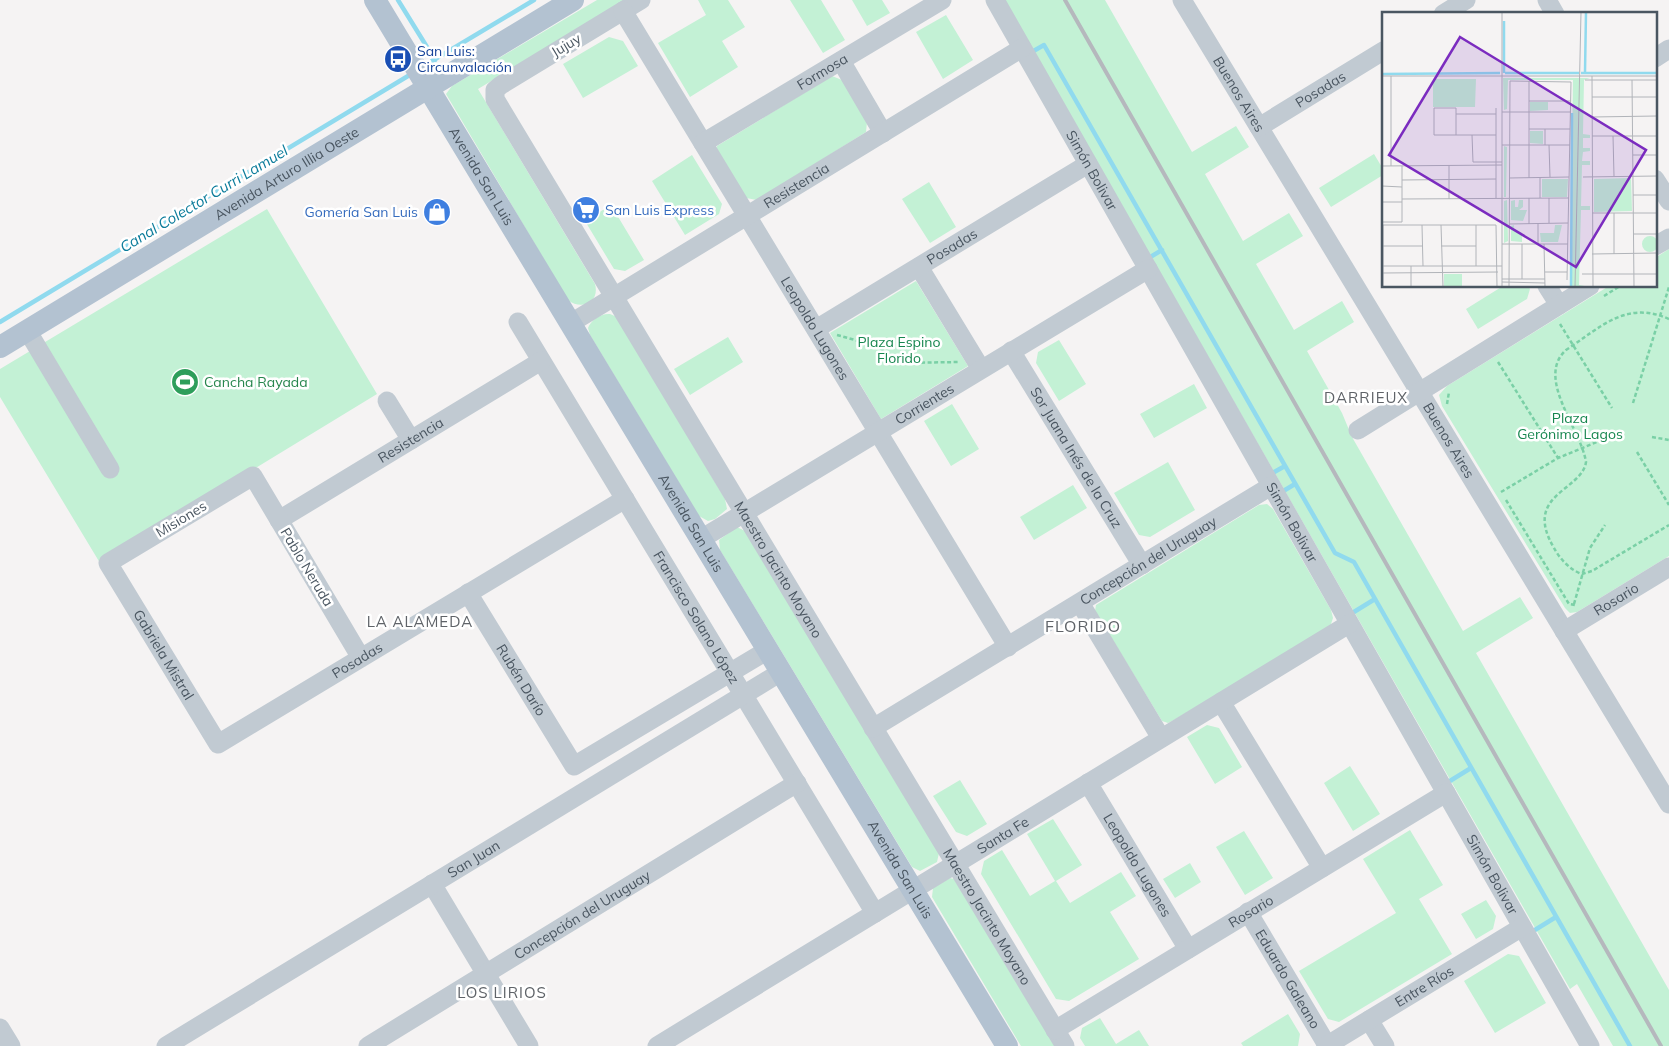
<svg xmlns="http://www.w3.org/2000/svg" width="1669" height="1046" viewBox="0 0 1669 1046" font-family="Mulish,sans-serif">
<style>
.green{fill:#c3f1d5}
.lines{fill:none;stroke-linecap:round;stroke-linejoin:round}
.stream{stroke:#90daee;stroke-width:4.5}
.path{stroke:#7ad0a6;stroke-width:2.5;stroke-dasharray:4 2.5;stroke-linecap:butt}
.minor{stroke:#c1cad2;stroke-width:19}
.major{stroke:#b3c2d1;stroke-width:22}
.rail{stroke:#b5b8bd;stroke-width:4}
.labels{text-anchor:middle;stroke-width:5;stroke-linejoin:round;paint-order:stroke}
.street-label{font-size:14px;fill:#4a5661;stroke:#fff}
.transit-label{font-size:14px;fill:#164399;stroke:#fff;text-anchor:start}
.shop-label{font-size:14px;fill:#366cbe;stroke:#fff;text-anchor:start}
.park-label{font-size:14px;fill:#17864f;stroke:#fff}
.leisure-label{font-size:14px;fill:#27864d;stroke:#fff;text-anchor:start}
.water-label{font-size:15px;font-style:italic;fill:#0c7c9b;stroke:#fff}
.neighbourhood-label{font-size:15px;letter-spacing:1px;fill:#5f6368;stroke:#fff}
.quarter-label{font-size:16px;letter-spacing:1px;fill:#5f6368;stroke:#fff}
.inset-river{fill:none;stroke:#90daee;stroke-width:2.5}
.inset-road{fill:none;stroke:#b1b4b9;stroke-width:1}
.view{fill:#7b2cbf;fill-opacity:0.15;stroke:#7b2cbf;stroke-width:2.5}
.inset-edge{fill:none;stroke:#4a5661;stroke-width:2.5}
</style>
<rect width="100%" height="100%" fill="#f5f3f3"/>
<path class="green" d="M597 0H626L478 89 595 284C600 302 582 311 568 300L446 94 452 86Z
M698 0H728L745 27 722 41 738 67 690 97 658 43 706 15Z
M790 0H821L845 40 823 53Z
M852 0H882L890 13 867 26Z
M1004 0H1105L1192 152 1236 126 1249 147 1205 174 1243 241 1289 213 1303 236 1256 264 1294 330 1342 301 1354 322 1307 351 1342 413 1352 437 1463 631 1520 597 1533 618 1476 653 1669 990V1046H1613L1577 984 1570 989Z
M946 15 973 60 943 79 916 32Z
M609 37 623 41 638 66 583 98 563 64Z
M832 76 842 80 867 122 866 132 757 200 746 198 716 149 717 146Z
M1374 154 1383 169V175L1331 207 1319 188Z
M692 155 722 204 719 214 685 235 652 181Z
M929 182 956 227 930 243 902 199Z
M611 205 644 260 625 271 614 269 585 221Z
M267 209 377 394 100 563 0 397V369Z
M1669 249V556L1577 612 1570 613 1565 608 1442 406 1439 395 1447 386 1609 286H1655V258Z
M916 281 968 366 881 419 830 333Z
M1503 286H1528L1530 289 1527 299 1478 329 1466 309Z
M610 314 617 317 725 499 727 509 715 519 708 521 699 516 590 335 588 328C591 320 601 313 610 314Z
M728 337 743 362 690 395 674 369Z
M1059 340 1086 384 1059 401 1036 363 1038 352Z
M1194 384 1207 408 1154 438 1140 414Z
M952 404 979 449 951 466 924 421Z
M1168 462 1195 510 1150 537 1139 535 1114 493Z
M1073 485 1087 508 1034 540 1020 517Z
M1267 504 1273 509 1331 610 1333 618 1330 627 1174 720 1168 723 1162 721 1095 611 1096 605 1259 505Z
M737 527 745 531 939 853 937 862 920 871 912 867 720 550 719 540Z
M1207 725 1219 728 1242 767 1215 784 1187 737Z
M1350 766 1380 814 1353 831 1324 783Z
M960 780 987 824 967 836 956 832 933 796Z
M1053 819 1082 865 1056 881 1070 903 1121 872 1136 896 1110 912 1139 959 1069 1001 1056 999 981 874 984 861 1002 850 1030 896 1055 881 1027 834Z
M1410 830 1443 885 1419 899 1452 954 1339 1022 1328 1019 1299 971 1396 913 1363 859Z
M1244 831 1273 878 1245 895 1216 847Z
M1190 863 1201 882 1175 898 1163 879Z
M950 878 954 879 1056 1046H1021L932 897 933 888Z
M1486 900 1496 916 1493 929 1476 939 1461 914Z
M1508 954 1519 956 1546 1003 1495 1033 1464 981Z
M1288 1014 1300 1034 1298 1046H1243L1241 1043Z
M1100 1018 1116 1044 1139 1030 1149 1046H1085L1080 1038 1082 1028Z"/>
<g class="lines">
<path class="stream" d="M398 0 435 60
M1030 53 1044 45 1335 553 1354 562 1630 1046
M432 61 534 0
M1147 259 1162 250
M0 322 408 76
M1269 475 1285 466
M1280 493 1295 484
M1349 615 1375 599
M1445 784 1471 768
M1530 933 1556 917"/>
<path class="path" d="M1604 296 1620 286
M1669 319C1626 300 1601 327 1566 350 1535 378 1581 429 1586 462 1582 491 1522 494 1554 548 1560 559 1570 570 1582 574L1592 571 1669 525
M1560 324 1612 408
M837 335 877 346 901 363 959 362
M1498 362 1558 458
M1633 403 1669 287
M1447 404 1449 392
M1652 437 1669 440
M1637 452 1669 505
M1501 492 1558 458 1604 439
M1506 500 1569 604 1575 605
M1574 604 1590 548 1605 525"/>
<g class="minor">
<path id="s1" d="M641 0 501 85 495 90V99L1065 1046"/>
<path id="s2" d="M995 0 1590 1046"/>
<path id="s3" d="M1182 0 1669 804"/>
<path d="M1547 0 1555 14"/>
<path id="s4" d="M623 11 1008 647"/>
<path d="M1443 14 1466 0"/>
<path d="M1655 58 1669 49"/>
<path d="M841 61 883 133"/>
<path id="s5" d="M1259 127 1383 51"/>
<path id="s6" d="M703 143 942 0"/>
<path d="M1655 179 1669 201"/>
<path d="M1655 246 1669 238"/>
<path d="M919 267 981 369"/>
<path d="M1547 286 1559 305"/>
<path id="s7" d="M518 322 875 913"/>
<path id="s8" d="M571 323 1022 48"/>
<path id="s9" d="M816 329 1088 164"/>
<path d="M27 330 110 469"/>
<path id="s10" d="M1011 351 1142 565"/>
<path d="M387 401 411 440"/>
<path d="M1358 430 1590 286"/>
<path id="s11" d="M279 520 541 361"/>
<path id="s12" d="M701 539 1148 269"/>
<path id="s13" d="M468 593 574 766 768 650"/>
<path d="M1080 603 1161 738"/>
<path id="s14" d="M1564 631 1669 567"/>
<path id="s15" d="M361 658 253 476 108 563 218 744 625 499"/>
<path d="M1221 702 1322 868"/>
<path id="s16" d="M873 728 1271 486"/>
<path id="s17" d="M1088 783 1188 949"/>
<path d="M432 884 529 1046"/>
<path id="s18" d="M1248 912 1327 1045"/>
<path d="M1369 1020 1385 1046"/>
<path d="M0 1028 11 1046"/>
<path id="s19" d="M1055 1030 1446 793"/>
<path id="s20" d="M166 1046 781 672"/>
<path id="s21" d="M368 1046 797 783"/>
<path id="s22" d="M657 1046 1349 624"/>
<path id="s23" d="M1326 1046 1522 927"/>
</g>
<g class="major">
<path id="s24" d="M375 0 1007 1046"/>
<path id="s25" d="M0 347 573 0"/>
</g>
<path class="rail" d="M1065 0 1661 1046"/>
</g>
<defs>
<g id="bus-disc" transform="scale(1.4375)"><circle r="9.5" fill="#1a4fb4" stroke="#fff"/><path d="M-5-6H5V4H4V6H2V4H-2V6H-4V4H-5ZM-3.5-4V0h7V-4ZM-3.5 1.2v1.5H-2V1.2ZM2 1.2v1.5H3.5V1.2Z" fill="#fff"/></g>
<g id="supermarket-disc" transform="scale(1.4375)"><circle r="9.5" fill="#3f7fe0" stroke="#fff"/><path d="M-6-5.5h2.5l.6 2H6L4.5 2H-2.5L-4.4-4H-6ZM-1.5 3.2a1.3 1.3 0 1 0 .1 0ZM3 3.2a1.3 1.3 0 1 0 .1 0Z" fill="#fff"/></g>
<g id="shop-disc" transform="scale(1.4375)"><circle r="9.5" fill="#3f7fe0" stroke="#fff"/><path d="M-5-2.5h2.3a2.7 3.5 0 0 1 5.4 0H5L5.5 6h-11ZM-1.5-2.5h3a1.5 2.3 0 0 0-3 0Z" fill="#fff"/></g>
<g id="stadium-disc" transform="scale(1.4375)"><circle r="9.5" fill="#2e9e5b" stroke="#fff"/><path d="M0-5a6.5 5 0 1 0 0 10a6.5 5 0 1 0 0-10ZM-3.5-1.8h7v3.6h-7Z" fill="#fff"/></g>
</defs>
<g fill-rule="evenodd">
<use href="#bus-disc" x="398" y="59"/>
<use href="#supermarket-disc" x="586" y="210"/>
<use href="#shop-disc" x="437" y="212"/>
<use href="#stadium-disc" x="185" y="382"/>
</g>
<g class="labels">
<g class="street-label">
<text transform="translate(566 45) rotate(-31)" y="5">Jujuy</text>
<text dy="5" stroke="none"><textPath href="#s6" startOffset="139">Formosa</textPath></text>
<text dy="5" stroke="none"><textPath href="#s5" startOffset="72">Posadas</textPath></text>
<text dy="5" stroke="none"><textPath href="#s3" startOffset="110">Buenos Aires</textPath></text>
<text dy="5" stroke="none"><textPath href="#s2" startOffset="196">Simón Bolivar</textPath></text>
<text dy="5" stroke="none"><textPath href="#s25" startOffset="335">Avenida Arturo Illia Oeste</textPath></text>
<text dy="5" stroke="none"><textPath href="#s24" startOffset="206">Avenida San Luis</textPath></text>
<text dy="5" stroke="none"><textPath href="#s8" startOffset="264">Resistencia</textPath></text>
<text dy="5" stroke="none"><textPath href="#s9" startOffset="159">Posadas</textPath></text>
<text dy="5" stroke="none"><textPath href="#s4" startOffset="371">Leopoldo Lugones</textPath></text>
<text dy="5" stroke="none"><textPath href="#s12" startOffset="261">Corrientes</textPath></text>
<text dy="5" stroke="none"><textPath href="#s11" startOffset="154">Resistencia</textPath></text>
<text dy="5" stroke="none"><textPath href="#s3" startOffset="515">Buenos Aires</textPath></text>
<text dy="5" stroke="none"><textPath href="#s10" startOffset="125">Sor Juana Inés de la Cruz</textPath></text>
<text transform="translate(181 519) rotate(-31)" y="5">Misiones</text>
<text dy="5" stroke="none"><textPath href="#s24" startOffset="611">Avenida San Luis</textPath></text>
<text dy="5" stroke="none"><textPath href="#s2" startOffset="601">Simón Bolivar</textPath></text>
<text dy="5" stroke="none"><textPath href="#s16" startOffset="322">Concepción del Uruguay</textPath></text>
<text transform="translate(307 567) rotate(59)" y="5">Pablo Neruda</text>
<text dy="5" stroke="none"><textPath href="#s1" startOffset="730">Maestro Jacinto Moyano</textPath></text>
<text dy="5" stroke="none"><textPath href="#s14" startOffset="61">Rosario</textPath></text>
<text dy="5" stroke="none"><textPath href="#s7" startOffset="345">Francisco Solano López</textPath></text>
<text dy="5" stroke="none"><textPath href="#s15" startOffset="488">Gabriela Mistral</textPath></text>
<text dy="5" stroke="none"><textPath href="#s15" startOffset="755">Posadas</textPath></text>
<text dy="5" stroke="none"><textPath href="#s13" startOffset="102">Rubén Darío</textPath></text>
<text dy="5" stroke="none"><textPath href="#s22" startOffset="405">Santa Fe</textPath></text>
<text dy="5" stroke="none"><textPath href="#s20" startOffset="360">San Juan</textPath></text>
<text dy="5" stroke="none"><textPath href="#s17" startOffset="96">Leopoldo Lugones</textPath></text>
<text dy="5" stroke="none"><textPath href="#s24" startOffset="1016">Avenida San Luis</textPath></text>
<text dy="5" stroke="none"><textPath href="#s2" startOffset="1006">Simón Bolivar</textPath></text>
<text dy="5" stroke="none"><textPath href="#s19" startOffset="229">Rosario</textPath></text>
<text dy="5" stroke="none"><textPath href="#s21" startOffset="251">Concepción del Uruguay</textPath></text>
<text dy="5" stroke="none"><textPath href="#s1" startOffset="1135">Maestro Jacinto Moyano</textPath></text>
<text dy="5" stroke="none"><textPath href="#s18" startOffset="78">Eduardo Galeano</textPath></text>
<text dy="5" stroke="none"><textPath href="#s23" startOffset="115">Entre Ríos</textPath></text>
</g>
<g class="transit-label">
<text x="417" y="56">San Luis:<tspan x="417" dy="16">Circunvalación</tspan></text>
</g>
<g class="shop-label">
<text x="605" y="215">San Luis Express</text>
<text x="418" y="217" text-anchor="end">Gomería San Luis</text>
</g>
<g class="park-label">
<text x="899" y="347">Plaza Espino<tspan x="899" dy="16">Florido</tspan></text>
<text x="1570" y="423">Plaza<tspan x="1570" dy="16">Gerónimo Lagos</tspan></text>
</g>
<g class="leisure-label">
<text x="204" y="387">Cancha Rayada</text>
</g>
<g class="water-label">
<text transform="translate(204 199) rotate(-31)" y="5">Canal Colector Curri Lamuel</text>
</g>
<g class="neighbourhood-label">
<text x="1366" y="403">DARRIEUX</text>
<text x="420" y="627">LA ALAMEDA</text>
<text x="502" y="998">LOS LIRIOS</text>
</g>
<g class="quarter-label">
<text x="1083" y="632">FLORIDO</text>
</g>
</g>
<g transform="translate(1382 12)">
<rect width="275" height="275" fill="#f5f3f3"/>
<path d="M121 66H208L202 68 201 122 208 123V126H201V136H208V139L201 140 200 149H208V153H200L199 194H208V198H199L197 273 208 275H188L191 68H126L125 97 122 98ZM51 67H94L93 95H51ZM148 90H166V98L148 99ZM148 119H161V132L148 131ZM122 134 125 135 124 185H122ZM249 166 250 199 212 200V167ZM160 167H186L185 185H160ZM125 188 126 229 122 231V189ZM133 188V195H136L137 188H141V195L137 198H145L141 209 129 208V189ZM132 213V217L140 221V230L129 229V214ZM173 213H180L176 230H159L158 221H172ZM260 232a8 8 0 1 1 16 0a8 8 0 1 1-16 0ZM62 262H80V275H62Z" fill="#c3f1d5"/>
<path class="inset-river" d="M122 9V61M203 60 204 0M123 61H197M199 61H275M0 62 118 61M189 275 190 101"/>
<path class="inset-road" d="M120 0V275M0 64H275M210 64 211 275M203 68H275M250 68 252 275M147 69V166M210 85H275M147 89H189M114 96V186M120 100H189M74 102H114M210 105 275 104M147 117H188M163 117V133M74 123V96H52V123H114M90 123 91 150H120M210 124H275M231 124 232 164M120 133H188M167 133 168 165M251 143H275M0 154 120 153M9 154V64M201 165 275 164M127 166 187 165M158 166V186M20 168 114 167M0 174 20 175M251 183H275M147 186V212M167 186V211M20 187 187 186M67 187V153M0 190H20M210 201H275M232 201V242M0 210H20V154M127 212 186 211M0 213H114L115 275M1 213V275M40 213 41 254M59 213 61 275M94 213V254M251 222H275M120 232H186M140 232V267M156 232V211M162 232 163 275M1 234H40M59 234H94M210 242 275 241M0 254H120M29 254V275M163 260H185M1 261 116 260M200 262H275M120 267H163M120 270 163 271M127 275 128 69 189 70 185 268M193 275 199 0"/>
<path class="view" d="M78 25 264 138 194 255 7 143Z"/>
<rect width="275" height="275" class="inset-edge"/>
</g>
</svg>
